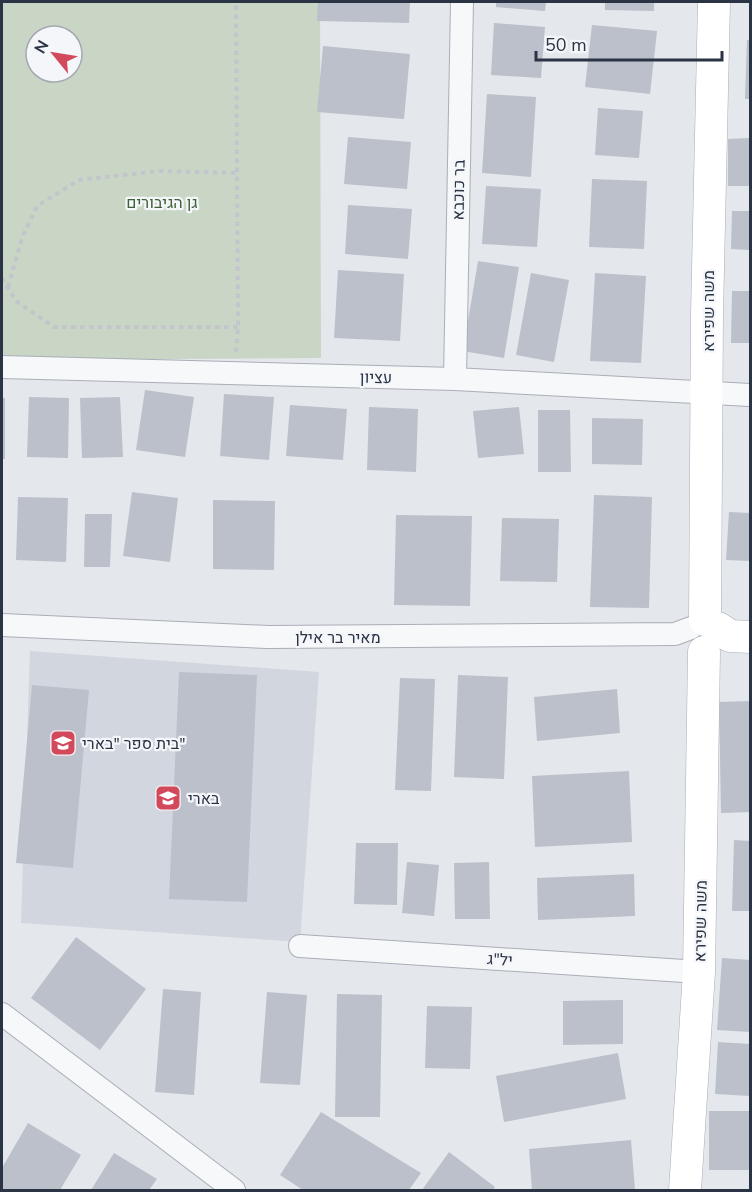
<svg xmlns="http://www.w3.org/2000/svg" width="752" height="1192" viewBox="0 0 752 1192" font-family="'Nunito Sans',Heebo,sans-serif">
<style>
.built{fill:#d2d6de}
.green{fill:#c9d6c5;fill-rule:evenodd}
.building{fill:#bbc0ca}
.lines{fill:none;stroke-linecap:round;stroke-linejoin:round}
.street-casing{stroke:#a9aeb7;stroke-width:24}
.secondary-casing{stroke:#a9aeb7;stroke-width:33}
.path{stroke:#c2c5cb;stroke-width:4;stroke-dasharray:4.5 4.5;stroke-linecap:butt}
.street{stroke:#f7f8fa;stroke-width:22}
.secondary{stroke:#fff;stroke-width:32}
.labels{text-anchor:middle;stroke-width:4.5;stroke-linejoin:round;paint-order:stroke}
.street-label{font-size:16px;fill:#2b3445;stroke:#f4f6f9}
.park-label{font-size:16px;fill:#3f6138;stroke:#f4f6f9}
.poi-label{font-size:16px;fill:#2b3445;stroke:#f4f6f9;text-anchor:start}
</style>
<rect width="100%" height="100%" fill="#e4e7ec"/>
<path class="built" d="M30 651 319 672 300 942 21 923Z"/>
<path class="green" d="M2 2H320L321 358 2 360ZM36 36H72V72H36Z"/>
<path class="building" d="M318 2H410L409 23 317 21Z
M496 2H546L545 11 496 7Z
M605 2H654V11L605 10Z
M494 23 545 27 541 78 491 75Z
M592 25 657 31 650 94 585 87Z
M747 40H750V99H745Z
M323 46 410 54 404 119 317 112Z
M487 94 536 97 531 177 482 173Z
M598 108 643 111 639 158 595 155Z
M348 137 411 142 407 189 344 184Z
M750 138V186H728V139Z
M592 179 647 181 644 249 589 247Z
M486 186 541 189 537 247 482 244Z
M348 205 412 209 408 259 345 254Z
M732 211H750V250L731 249Z
M478 261 519 267 504 358 463 351Z
M338 270 404 274 400 341 334 338Z
M531 273 569 280 554 362 516 355Z
M595 273 646 276 641 363 590 361Z
M732 291H750V343H731Z
M145 390 194 397 185 457 136 450Z
M224 394 274 397 269 460 220 456Z
M29 397 69 398 68 458 27 457Z
M120 397 123 457 82 458 80 398Z
M2 398H5V459H2Z
M290 405 347 409 343 460 286 456Z
M369 407 418 409 416 472 367 470Z
M519 407 524 454 478 458 473 411Z
M538 410H570L571 472H538Z
M592 418 643 419 642 465 592 464Z
M132 492 178 498 170 562 123 556Z
M594 495 652 497 649 608 590 607Z
M18 497 68 498 66 562 16 560Z
M213 500 275 501 274 570 213 569Z
M729 512 750 513V561L726 560Z
M85 514H112L110 567H84Z
M396 515 472 516 470 606 394 605Z
M502 518 559 519 557 582 500 581Z
M179 672 257 675 247 902 169 899Z
M458 675 508 677 504 779 454 777Z
M400 678 435 679 431 791 395 790Z
M32 685 89 690 73 868 16 863Z
M617 689 620 733 537 741 534 697Z
M750 701V812L721 813 719 702Z
M629 771 632 842 535 847 532 776Z
M734 840 750 841V911H732Z
M356 843H398L397 905 354 904Z
M407 862 439 865 434 916 402 913Z
M489 862 490 919H455L454 863Z
M634 874 635 916 538 920 537 878Z
M76 937 146 989 100 1050 31 998Z
M722 958 750 960V1032L717 1030Z
M163 989 201 992 194 1095 155 1092Z
M267 992 307 995 300 1085 260 1083Z
M337 994 382 995 380 1117H335Z
M623 1000V1044L563 1045V1001Z
M427 1006 472 1007 470 1069 425 1068Z
M718 1042 750 1044V1096L715 1094Z
M618 1053 626 1099 504 1122 496 1076Z
M709 1111H750V1170H709Z
M321 1112 421 1173 409 1190H303L280 1175Z
M28 1123 81 1155 60 1190H2V1168Z
M631 1140 635 1190H532L529 1149Z
M449 1152 495 1187 493 1190H422Z
M114 1153 157 1179 149 1190H91Z"/>
<g class="lines">
<g class="street-casing">
<path id="street" d="M2 367 455 379 750 395
M455 379 462 2
M2 625 268 637 675 634 691 628
M300 946 699 972
M2 1014 234 1190"/>
</g>
<g class="secondary-casing">
<path id="secondary" d="M705 620 707 314 714 2
M718 628 730 636 750 637
M685 1190 699 972 704 652"/>
</g>
<path class="path" d="M2 278 16 301 54 327H238
M8 287 22 238 37 206 79 180 160 171 238 173
M236 352 238 327 236 2"/>
<use href="#street" class="street"/>
<use href="#secondary" class="secondary"/>
</g>
<defs>
<g id="school-square" transform="scale(1.35)"><rect x="-9" y="-9" width="18" height="18" rx="4" fill="#d1495b" stroke="#f4f6f9"/><path d="M0-5L7-2L0 1L-7-2ZM-4 1L0 2.5L4 1V4Q0 6-4 4Z" fill="#fff"/></g>
</defs>
<g fill-rule="evenodd">
<use href="#school-square" x="63" y="743"/>
<use href="#school-square" x="168" y="798"/>
</g>
<g class="labels">
<g class="street-label">
<text transform="translate(458 190) rotate(-89)" y="6">בר כוכבא</text>
<text transform="translate(708 311) rotate(-90)" y="6">משה שפירא</text>
<text transform="translate(376 377) rotate(1)" y="6">עציון</text>
<text x="338" y="643">מאיר בר אילן</text>
<text transform="translate(700 921) rotate(-89)" y="6">משה שפירא</text>
<text transform="translate(500 959) rotate(4)" y="6">יל"ג</text>
</g>
<g class="park-label">
<text x="162" y="208">גן הגיבורים</text>
</g>
<g class="poi-label">
<text x="82" y="749">בית ספר "בארי"</text>
<text x="188" y="804">בארי</text>
</g>
</g>
<rect width="752" height="1192" fill="none" stroke="#2b3445" stroke-width="6"/>
<g transform="translate(54 54) rotate(300)"><circle r="28" fill="#f4f6f9" stroke="#a4a8b1" stroke-width="1.5"/>
<path d="M0-4.5L10 22L0 15L-10 22Z" fill="#d1495b"/>
<text y="-9" font-size="16" font-weight="bold" text-anchor="middle" fill="#2b3445">N</text>
</g>
<path d="M536 51v9h186v-9" fill="none" stroke="#2b3445" stroke-width="3"/>
<text x="545" y="51" font-size="18" fill="#2b3445" stroke="#f4f6f9" stroke-width="4.5" paint-order="stroke">50 m</text>
</svg>
